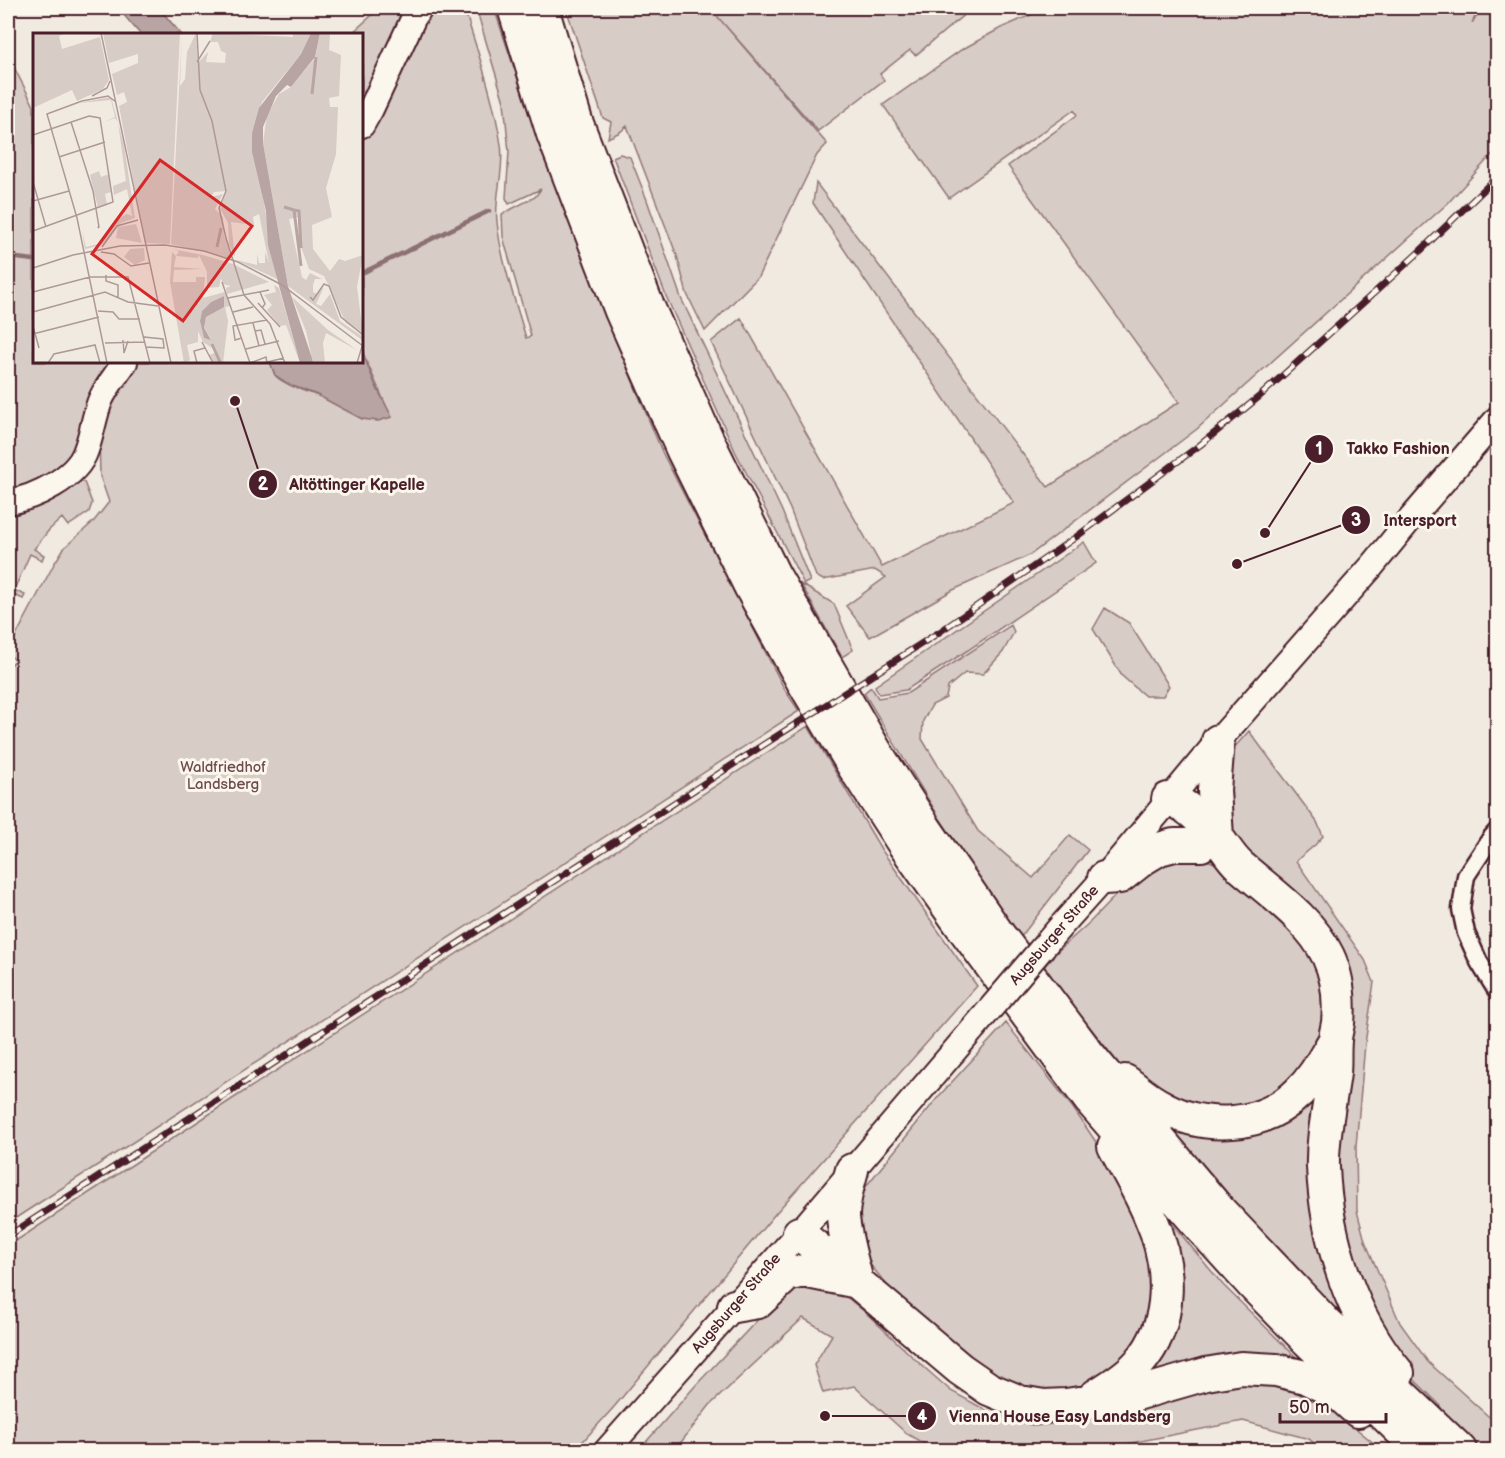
<svg xmlns="http://www.w3.org/2000/svg" width="1505" height="1458" viewBox="0 0 1505 1458" font-family="'Balsamiq Sans',sans-serif">
<style>
.green{fill:#d8ccc6;stroke:#917678;stroke-width:1.5}
.water{fill:#b8a4a2;stroke:#8c6f72;stroke-width:1.5}
.lines{fill:none;stroke-linecap:round;stroke-linejoin:round}
.stream{stroke:#8c6f72;stroke-width:4.5}
.street-casing{stroke:#4a1f2b;stroke-width:21}
.secondary-casing{stroke:#4a1f2b;stroke-width:28}
.highway-casing{stroke:#4a1f2b;stroke-width:36}
.street{stroke:#fbf7ec;stroke-width:16}
.secondary{stroke:#fbf7ec;stroke-width:24}
.highway{stroke:#fbf7ec;stroke-width:32}
.rail-casing{stroke:#4a1f2b;stroke-width:7}
.rail{stroke:#fbf7ec;stroke-width:4.5;stroke-dasharray:14;stroke-linecap:butt}
.secondary-bridge-casing{stroke:#4a1f2b;stroke-width:28;stroke-linecap:butt}
.secondary-bridge{stroke:#fbf7ec;stroke-width:24}
.labels{text-anchor:middle;stroke-width:6;stroke-linejoin:round;paint-order:stroke}
.park-label{font-size:15px;fill:#6e4a52;stroke:#fbf7ec}
.street-label{font-size:15px;fill:#4a1f2b;stroke:#fbf7ec}
.inset-river{fill:none;stroke:#b8a4a2;stroke-width:3}
.inset-road{fill:none;stroke:#ae9998;stroke-width:1.5}
.view{fill:#d62828;fill-opacity:0.15;stroke:#d62828;stroke-width:3}
.inset-edge{fill:none;stroke:#4a1f2b;stroke-width:3}
.leader{fill:none;stroke:#4a1f2b;stroke-width:2}
.callout-dot{fill:#4a1f2b;stroke:#fbf7ec;stroke-width:2}
.mark-label{font-size:18px;text-anchor:middle;font-weight:bold;fill:#fff}
.callout-label{font-size:16px;text-anchor:middle;font-weight:bold;fill:#4a1f2b;stroke:#fbf7ec;stroke-width:6;stroke-linejoin:round;paint-order:stroke}
</style>
<rect width="100%" height="100%" fill="#f0eae0"/>
<filter id="ink" filterUnits="userSpaceOnUse"><feTurbulence type="fractalNoise" baseFrequency=".0167" numOctaves="2"/><feDisplacementMap in="SourceGraphic" scale="12" xChannelSelector="R" yChannelSelector="G"/><feConvolveMatrix kernelMatrix="1 2 1 2 8 2 1 2 1" color-interpolation-filters="sRGB"/></filter>
<g filter="url(#ink)">
<path class="green" d="M380 8H413L362 103V34H351Z
M430 8H464C478 53 494 98 501 145 505 171 494 196 497 222 501 261 515 300 526 338L531 336 503 237 502 214 535 197 541 189 509 204 506 198 509 152 504 102 476 8H494L538 140 603 310 663 454 785 690 799 711 8 1223V661L12 664 15 660 8 654V651L54 564 64 548 94 521 109 502 100 476 99 435 105 410 123 381 137 362H270C272 365 273 372 275 375 287 391 369 410 391 417L362 351V137Z
M566 8H726L724 11 728 8H972L917 54 915 55 910 50 880 74 884 80 818 131 717 16 827 144 817 155 758 277 705 331 687 294 677 256 627 126 620 132 608 138 611 122 603 118Z
M1047 8H1479L1472 23 1481 8H1497V149L1448 203 1197 429 1030 555 953 590 870 637 846 606 886 577 875 570 823 580 816 576 790 509 711 342 741 318 882 567 1014 503 813 203 816 183 1048 487 1179 402 1008 166 1077 115 1074 110 949 198 883 105 961 50 1001 28Z
M8 56 34 106V362H116L77 446 65 461 51 474 32 483 8 489Z
M620 154 630 157 647 200 681 298 782 511 810 581 804 584 735 451 666 296 613 157Z
M76 482H84L92 503 89 512 68 526 62 518 49 530 34 549 44 555 42 560 30 554 14 590 25 595 23 599 12 594 8 604V516L18 514 44 504Z
M1084 542 1096 563 968 650 906 690 879 694 875 686Z
M801 584 834 604 853 650 842 657Z
M1105 608 1129 623 1169 686 1163 696H1145L1122 676 1093 629Z
M1011 625 1014 632 1003 652 983 674 965 673 948 687 946 698 932 705 923 721 922 739 978 831 1033 878 1070 835 1088 850 1020 938 940 819 864 693 871 687 878 698 908 693Z
M808 726 881 849 977 986 775 1214 614 1407 575 1450H8V1246L237 1096Z
M1249 731 1317 822 1323 836 1315 845 1296 861 1365 960 1374 982 1365 1044 1356 1146 1357 1211 1365 1241 1400 1323 1428 1362 1497 1424V1450H1479L1455 1430 1438 1403 1399 1365 1377 1329 1333 1213 1346 997 1227 833 1232 750Z
M1195 855 1224 867 1294 929 1327 983 1323 1045 1279 1099 1213 1116 1131 1079 1043 968 1059 950 1090 922 1148 862Z
M1006 1023 1073 1108 1119 1176 1142 1219 1159 1287 1142 1347 1086 1390 1067 1393 1021 1390 998 1378 892 1291 858 1250 856 1207 867 1185 939 1096Z
M1319 1082 1344 1297 1336 1312 1229 1198 1163 1124 1187 1127Z
M1150 1197 1223 1285 1302 1363 1136 1383 1157 1356Z
M798 1286 843 1294 866 1313 917 1361 951 1391 991 1413 1035 1426 1080 1421 1128 1410 1213 1386 1250 1381 1295 1392 1330 1407 1382 1450H1322L1309 1439 1243 1421 1095 1450H935L907 1434 854 1386 823 1393 814 1365 832 1335 803 1318 710 1405 675 1450H639L696 1385 781 1295Z"/>
<path class="water" d="M118 8H159L181 34H140Z
M362 351 375 384 392 417 378 421 362 419 317 395 290 385 275 375 270 362H362Z"/>
<g class="lines">
<path class="stream" d="M8 257 34 260
M362 273 489 211"/>
<g class="street-casing">
<path id="street" d="M1498 830 1491 838 1466 876 1461 909 1466 933 1479 962 1498 993"/>
</g>
<g class="secondary-casing">
<path id="secondary" d="M362 125 371 109 414 17 420 8
M8 502C34 498 77 478 86 450 92 434 94 417 100 401 106 387 117 374 125 362
M1061 926 1104 878 1218 741 1372 566 1408 522 1498 418
M607 1450 799 1233 973 1029"/>
</g>
<g class="highway-casing">
<path id="highway" d="M514 8 553 134 621 311 683 451 750 586 802 680 854 767 903 843 961 925 1090 1100 1203 1230 1253 1285 1308 1341 1421 1450
M542 8 576 121 646 302 708 441 774 575 876 752 925 828 996 931 1090 1056 1152 1131 1220 1211 1326 1323 1460 1450
M1168 799C1175 802 1183 804 1188 809 1199 817 1209 828 1217 837 1225 847 1231 858 1240 866 1271 893 1310 919 1328 956 1338 977 1340 1000 1338 1023 1337 1029 1335 1035 1335 1041 1334 1051 1335 1062 1334 1073 1330 1104 1322 1136 1323 1167 1326 1240 1351 1317 1398 1373
M1217 837 1214 790 1218 741
M1104 878 1120 877 1144 858 1159 849 1174 845H1201
M1125 1081C1136 1089 1147 1099 1159 1105 1203 1131 1262 1129 1299 1092 1314 1078 1323 1060 1333 1043
M852 1170C848 1185 843 1201 843 1217 845 1239 852 1261 857 1282
M799 1233 960 1369 989 1389 1020 1402 1044 1406 1066 1405 1133 1395 1206 1374 1241 1368 1276 1370 1305 1377 1339 1394 1358 1411
M734 1306 758 1302 787 1275 803 1271 853 1281
M1094 1397C1109 1387 1126 1378 1138 1364 1175 1323 1171 1263 1150 1216 1140 1192 1126 1169 1114 1146"/>
</g>
<use href="#street" class="street"/>
<use href="#secondary" class="secondary"/>
<use href="#highway" class="highway"/>
<g class="rail-casing">
<path id="rail" d="M8 1236 760 747 938 633 1076 537 1200 445 1260 396 1416 255 1498 176"/>
</g>
<use href="#rail" class="rail"/>
<g class="secondary-bridge-casing">
<path id="secondary-bridge" d="M973 1029 1061 926"/>
</g>
<use href="#secondary-bridge" class="secondary-bridge"/>
</g>
</g>
<g class="labels">
<g class="park-label">
<text x="223" y="772">Waldfriedhof<tspan x="223" dy="17">Landsberg</tspan></text>
</g>
<g class="street-label">
<text transform="translate(1054 935) rotate(-49)" y="5">Augsburger Straße</text>
<text transform="translate(736 1303) rotate(-49)" y="5">Augsburger Straße</text>
</g>
</g>
<g transform="translate(33 33)">
<rect width="330" height="330" fill="#f0eae0"/>
<path d="M0 0H33L26 3 29 16 67 4 76 47 70 56 44 68 39 57 0 75ZM70 0H147L137 211 112 210 86 73 94 69 91 59 84 62 79 41 105 30V21L76 30ZM149 0 147 53 152 46 154 19 163 0 167 57 165 30 175 19 173 29 192 30 193 20 188 18 185 9H177L180 0 260 4V0H278L268 21 229 69 219 100 244 246 203 227 224 232V221L226 230H232V219L236 230 226 181 220 184 221 192 198 189 202 224 196 211 195 190 187 176 193 158 181 159 178 164 190 161 182 176 190 184 191 202 200 226 138 211ZM287 0H297L296 17 308 22 306 63 296 65 297 74H305L303 121 293 155 299 184 279 192 280 216 297 238 306 226 312 228 330 222 324 254 330 301 313 290 291 243 276 236 266 208 265 184 256 186 269 244 273 247 277 240 289 246H282L280 252V259L284 261 291 254 283 271 288 273 297 261 307 288 330 304 329 307 255 253 230 110 234 82 246 61 258 54 282 25ZM78 64 91 112 102 185 88 190 72 211 52 216 49 198 53 214 69 210 82 187 94 181 99 183 94 156 81 162 80 153 93 148 85 89 82 85 71 89 82 84 78 67 46 70ZM66 138 68 144 76 141 78 159 72 161 74 172 65 175 57 142ZM103 191 109 210 83 205 85 194ZM111 215 112 227 102 232 91 224 97 216ZM139 216 170 222 200 231 236 249 194 261 193 255 198 253 190 251 188 245 186 254 174 255V239L166 222 165 225 143 223 141 234 170 236 141 237 140 249H163V244H172L170 265 192 259 198 273 192 274 195 288 190 330H180L176 322 182 320 179 315 170 309 165 298V309L154 312 157 327 151 330 137 249 139 219 143 223 146 218ZM191 263 190 274 173 284 171 295 178 306 171 305 167 288 169 278 178 269ZM241 252 246 255 267 330 253 292 247 293 234 277 239 272 231 262 243 259ZM259 264 295 297 324 317 293 300 290 310 292 330H280L273 298Z" fill="#d8ccc6" fill-rule="evenodd"/>
<path d="M278 0H287L282 24 258 54 254 52 243 63 230 94V110L255 253 279 325 280 330H267L235 212 233 178 219 119V100L226 75 268 21ZM191 263V274L173 284 171 295 178 307 171 305 167 288 169 278 178 269Z" fill="#b8a4a2"/>
<path class="inset-river" d="M279 61 283 24M251 174 261 177 268 233M261 177 266 178 268 215M184 214 188 195M179 311 187 329"/>
<path class="inset-road" d="M68 0 138 330M164 0 167 57 179 88 193 158 186 175 193 205 211 262 237 291 252 330M164 29 177 8M59 63 74 55 77 48M49 68 14 81 44 185 74 330M49 68 75 63 83 69M38 89 60 158 66 194 65 195 66 192M0 102 56 83 67 85 80 169 0 198M26 124 72 109M0 149 13 194M0 168 36 158M69 214 84 193 105 187M68 219 81 221 98 233 116 230M0 235 40 222 87 213 132 212 171 218 205 229 249 252 330 313M73 242V248L85 252V264M189 249 217 330M0 259 57 244H95L117 330M227 259 232 271 229 275M277 264 280 267 291 251 296 253 308 284 330 302M195 265 236 257M225 270 247 294M65 278 80 279 86 286H107M0 279 72 259 95 269 125 273M200 279 220 274M220 290 226 313M0 293 6 315M222 298 228 297 232 311M0 301 66 284M111 304 130 306 131 315 113 314M209 305 202 307 200 293 234 287M90 307 91 320 95 308M169 309 180 330M72 310 112 309M213 316 246 308M15 330 21 321 62 312 67 330M164 330 161 318 172 315M217 330 233 324 234 330M230 330 251 325M324 330 330 310"/>
<path class="view" d="M127 127 219 193 150 288 59 221Z"/>
<rect width="330" height="330" class="inset-edge"/>
</g>
<path class="leader" d="M1265 533L1319 449M235 401L263 484M1237 564L1356 520M825 1416L922 1416"/>
<g class="callout-dot">
<circle cx="1265" cy="533" r="6"/>
<circle cx="235" cy="401" r="6"/>
<circle cx="1237" cy="564" r="6"/>
<circle cx="825" cy="1416" r="6"/>
<circle cx="1319" cy="449" r="15"/>
<circle cx="263" cy="484" r="15"/>
<circle cx="1356" cy="520" r="15"/>
<circle cx="922" cy="1416" r="15"/>
</g>
<g class="mark-label">
<text x="1319" y="455">1</text>
<text x="263" y="490">2</text>
<text x="1356" y="526">3</text>
<text x="922" y="1423">4</text>
</g>
<g class="callout-label">
<text x="1398" y="454">Takko Fashion</text>
<text x="357" y="490">Altöttinger Kapelle</text>
<text x="1420" y="526">Intersport</text>
<text x="1060" y="1422">Vienna House Easy Landsberg</text>
</g>
<rect width="1505" height="1458" fill="none" stroke="#fbf7ec" stroke-width="30"/>
<rect x="15" y="15" width="1475" height="1428" fill="none" stroke="#4a1f2b" stroke-width="2" filter="url(#ink)"/>
<path d="M1280 1413v9h106v-9" fill="none" stroke="#4a1f2b" stroke-width="3"/>
<text x="1289" y="1413" font-size="18" fill="#4a1f2b" stroke="#fbf7ec" stroke-width="4.5" paint-order="stroke">50 m</text>
</svg>
